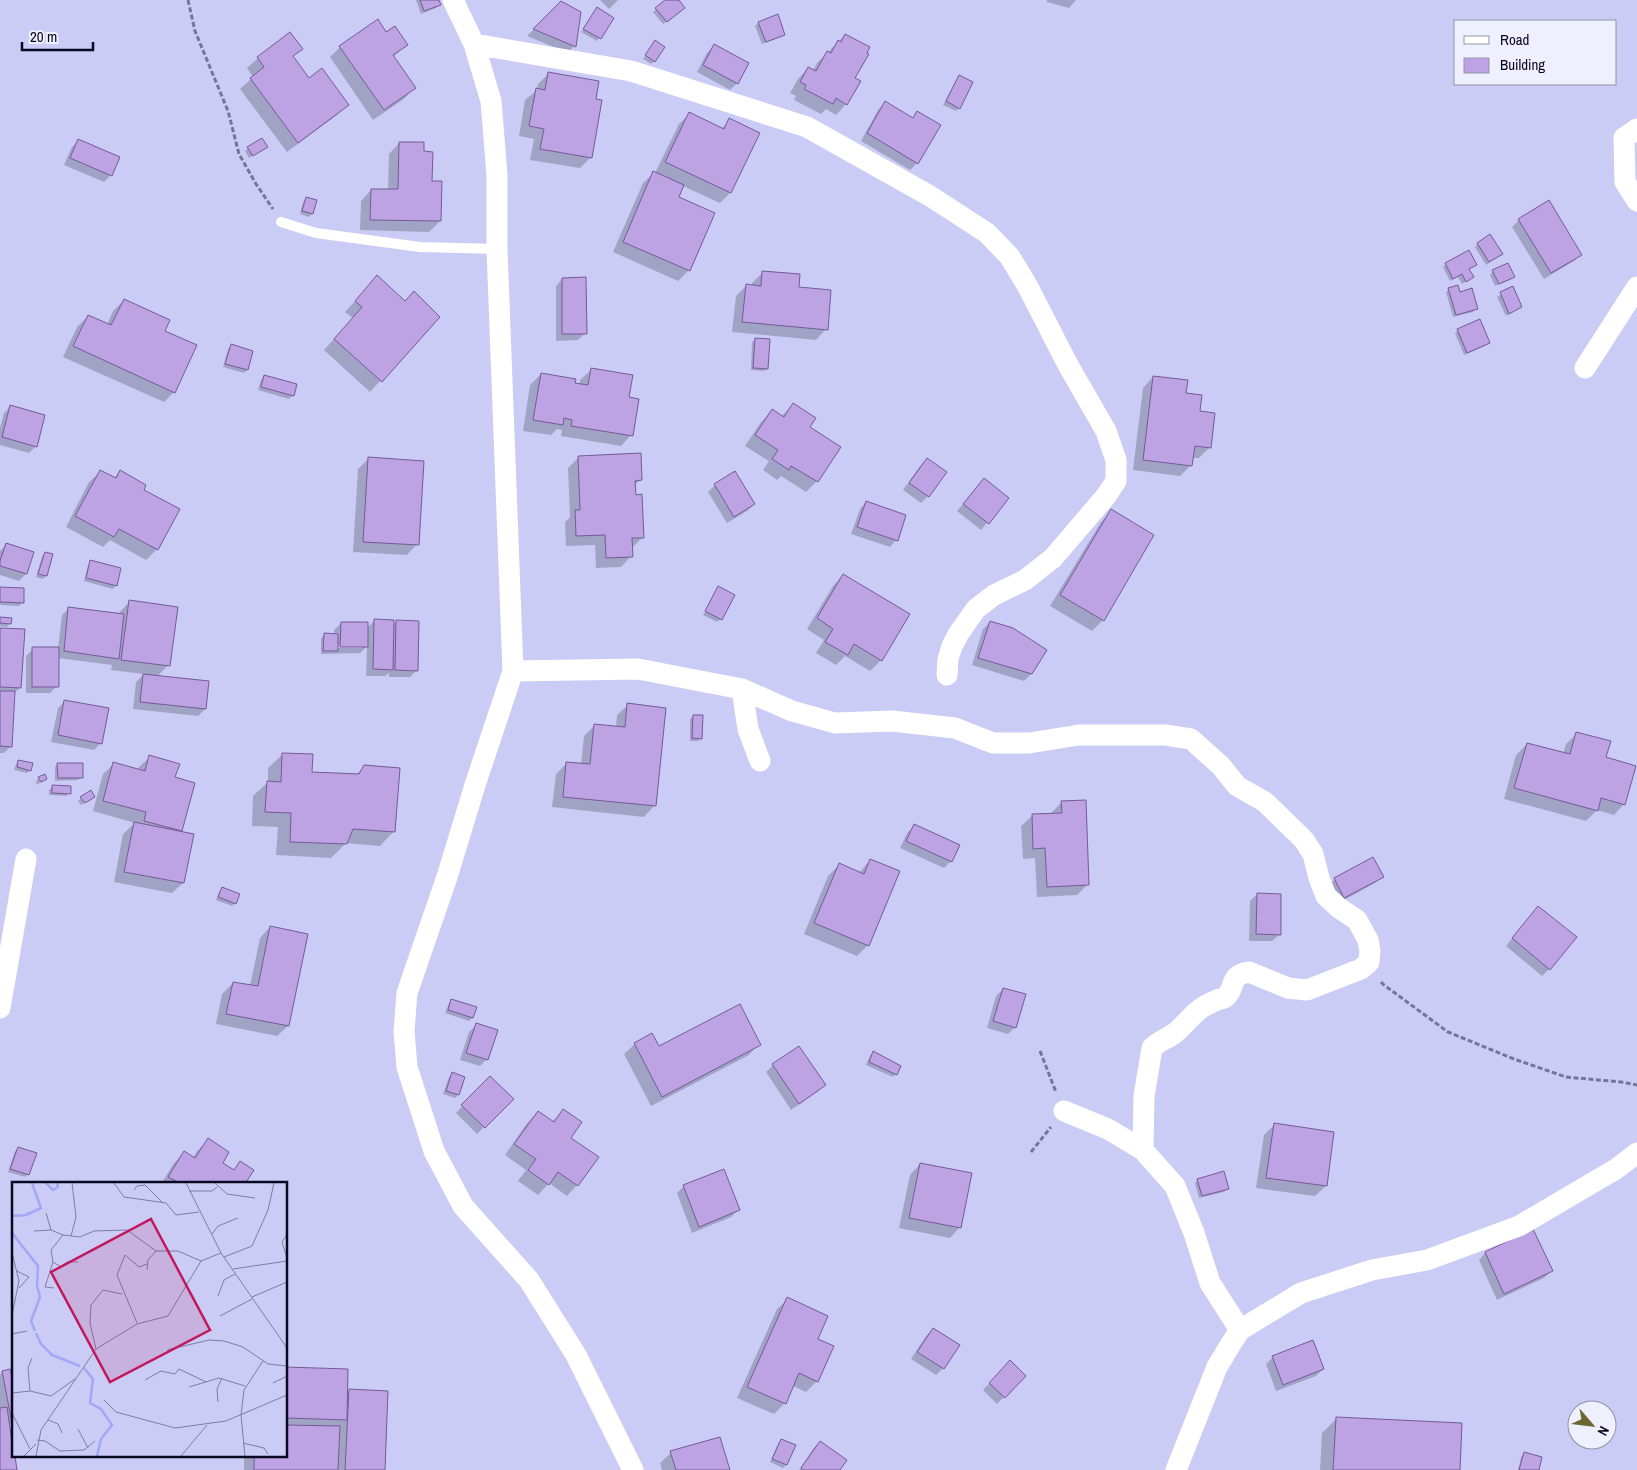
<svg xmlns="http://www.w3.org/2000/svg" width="1637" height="1470" viewBox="0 0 1637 1470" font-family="'Archivo Narrow',sans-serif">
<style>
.shadow{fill:#0003;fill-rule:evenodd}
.building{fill:#bda2e4;stroke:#745b97}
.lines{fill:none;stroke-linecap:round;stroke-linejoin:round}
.path{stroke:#757597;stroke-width:3;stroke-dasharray:5 2.5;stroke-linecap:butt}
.lane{stroke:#fff;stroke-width:10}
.street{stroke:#fff;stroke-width:21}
.inset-river{fill:none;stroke:#a4a6f7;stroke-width:2.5}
.inset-road{fill:none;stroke:#7d7ea0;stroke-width:1}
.view{fill:#c2185b;fill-opacity:0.15;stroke:#c2185b;stroke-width:2.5}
.inset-edge{fill:none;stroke:#0a0820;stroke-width:2.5}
</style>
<rect width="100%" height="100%" fill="#caccf6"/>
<path class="shadow" d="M416 0H438L439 5 436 8 421 14Z
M600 0H618L609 9Z
M667 0H677L681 11 663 24 653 12Z
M1047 0H1076L1069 8 1047 2Z
M561 3 579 13 574 46 568 53 527 36Z
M597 9 612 18 597 41 581 32Z
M777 16 784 34 781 37 762 44 755 26 758 23Z
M290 34 301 49 292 57 309 80 347 104 337 115 287 152 240 89 253 77 247 68 258 58Z
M386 34 407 45 393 57 414 88 404 99 373 120 330 57 340 47Z
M845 35 854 78 846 104 836 115 826 109 821 114 794 100 796 96 790 93 798 79 808 68 813 71 817 63Z
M655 42 654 61 651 64 643 59Z
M714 46 737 83 730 90 697 72 707 53Z
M548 74 595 100 591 157 580 168 530 160 534 139 519 136 525 100 537 90 538 84Z
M959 76V108L956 111 943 105 956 80Z
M885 103 912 118 918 113 917 163 910 170 861 141 878 110Z
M690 113 721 129 730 120 759 134 730 193 720 203 683 186 677 198 689 270 678 281 613 252 643 183 654 173H655L679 124Z
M79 140 111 175 104 182 64 165 72 147Z
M399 143 423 153 440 221 429 232 360 230 361 201 371 190H388L389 154Z
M248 148 263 150 249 158 245 151Z
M306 199 312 214 309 217 300 214 303 202Z
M1519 220 1581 254 1574 261 1544 279 1512 227Z
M1478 244 1498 257 1486 265 1475 247Z
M1446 264 1475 265 1468 270 1472 277 1462 284 1458 277 1450 281 1443 267Z
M1493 271 1513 277 1510 280 1495 286 1490 275Z
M763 272 826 329 816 340 732 332 736 296 746 286H752V283Z
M562 279 585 333 578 340 556 341V286Z
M367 288 438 317 370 392 324 350 353 318 345 312Z
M1512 288 1521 307 1506 316 1497 297Z
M1449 289 1459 293 1476 308 1473 312 1453 317 1446 292Z
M124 300 164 332 174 392 164 402 63 357 77 327 88 316 107 325 113 311Z
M1458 330 1488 343 1485 346 1464 355 1455 333Z
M756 339 767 368 764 371 751 370 752 342Z
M231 346 252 351 247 370 244 373 223 367 228 349Z
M591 370 628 398 631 435 621 446 561 436 562 430 557 429 551 435 523 431 530 385 541 374 580 385V380Z
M264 376 296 385 292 396 289 399 258 390 261 380Z
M1153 377 1184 394 1199 412 1209 448 1199 458H1192L1191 465 1180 476 1133 470 1143 388Z
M793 404 809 428 839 447 817 481 806 492 781 476 777 480 763 470 769 461 745 446 761 422 772 411 781 417Z
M11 406 36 446 29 453 0 445V428L4 413Z
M579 457 640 480 634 486 643 537 632 548 631 556 621 567 596 568 595 545 566 546 565 522 570 517 568 468Z
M369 458 417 544 407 555 353 552 358 469Z
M927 459 928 496 921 503 903 490 920 466Z
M100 472 113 479 120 472 142 490 157 549 146 560 110 540 103 547 66 527 89 482Z
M984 479 1008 498 981 530 957 511Z
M715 485 754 504 747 511 727 523 708 492Z
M866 502 896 540 890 547 851 534 860 509Z
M1111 511 1103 620 1092 631 1050 606 1101 522Z
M6 545 32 553 26 574 19 581 0 575V551Z
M45 553 46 576 43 579 36 577 42 556Z
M91 562 116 585 113 589 84 581 88 565Z
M843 575 881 660 870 671 845 656 836 665 816 653 824 640 807 629 833 586Z
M718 588 721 619 717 622 703 615Z
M0 589 22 603 19 606 0 605Z
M129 602 168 665 157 677 205 709 198 716 133 709 136 682 144 674 111 670 112 665 58 658 57 686 50 693H26V656L33 649H58L62 615 69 608 118 614Z
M0 618 10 623 7 627 0 626Z
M374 621 393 625 396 622 417 670 410 677H389V673L385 676H366L367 646 360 653 321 654V638L324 635H334V630L341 623 367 628ZM334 645 362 646V648H334Z
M990 622 1031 674 1024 681 972 665 983 629Z
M0 630 20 687 14 694 11 746 4 753H0Z
M65 701 101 743 94 750 51 742 58 708Z
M628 705 665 709 654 806 644 817 552 807 556 774 567 763 581 764 584 736 595 725 616 727 617 715Z
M693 716 701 738 698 741H690V719Z
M1577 733 1624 804 1614 815 1597 810 1586 821 1504 799 1516 755 1527 744 1563 754 1566 744Z
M283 754 310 773 356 775 364 767 394 831 380 846 346 843 331 858 276 855 278 827 252 826 253 796 268 782V768Z
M150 757 174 778 181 830 179 832 183 883 172 893 114 882 123 834 135 823 93 811 103 774 114 764 138 770 139 767Z
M19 761 30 770 27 773 14 770 16 764Z
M58 764 81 777 78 780 55 781V767Z
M39 778 45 779 37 785 36 781Z
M52 787 69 793 66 796 49 795V790Z
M81 798 90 800 81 805 78 801Z
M1062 802 1088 884 1077 895 1037 897 1035 858 1023 859 1021 826 1032 816 1051 815V813Z
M914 826 951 861 944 868 900 848 907 833Z
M870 860 868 945 857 956 804 934 828 876 839 865 859 873Z
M1382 876 1375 883 1337 904 1328 886 1335 879Z
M223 889 235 903 232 906 216 900 219 892Z
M1257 894 1279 935 1272 941H1249L1250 901Z
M1532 914 1549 969 1542 976 1506 946Z
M270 927 288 1026 277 1036 216 1024 222 994 233 983 250 986 260 938Z
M1003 989 1015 1027 1008 1034 987 1028 996 996Z
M452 1000 475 1008 472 1018 469 1021 445 1013 449 1003Z
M476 1025 487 1059 480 1066 460 1060 469 1032Z
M635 1044 658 1048 759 1044 749 1055 651 1106 624 1054Z
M873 1053 896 1074 893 1077 866 1065 870 1056Z
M773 1065 824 1085 817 1092 791 1110 766 1072Z
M452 1074 464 1077 458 1095 455 1098 443 1094 449 1077Z
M490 1077 512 1099 477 1134 456 1113Z
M563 1111 569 1138 577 1185 567 1196 549 1183 538 1195 518 1181 526 1170 505 1155 527 1123 538 1112 552 1122Z
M1274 1125 1326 1186 1315 1196 1256 1188 1264 1135Z
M208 1140 221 1163 233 1170 240 1163 244 1184H161L174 1163 185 1152 193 1158 197 1151Z
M18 1148 28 1174 25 1177 8 1172 15 1151Z
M920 1164 960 1227 950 1238 899 1228 910 1175Z
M1198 1180 1227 1189 1224 1192 1199 1198 1195 1183Z
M684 1186 738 1210 731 1217 692 1233 677 1193Z
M1485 1253 1551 1271 1544 1278 1497 1300 1479 1260Z
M788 1299 816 1339 817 1381 806 1392 793 1386 785 1403 774 1414 737 1398 777 1309Z
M933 1329 943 1368 936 1375 911 1359 926 1336Z
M1273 1357 1323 1369 1316 1376 1276 1391 1266 1364Z
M1010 1362 1025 1376 997 1404 983 1390Z
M286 1368 346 1394 349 1391 384 1470H244V1456H286Z
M2 1372 14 1387V1423L8 1424 16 1470H0V1375Z
M1336 1419 1459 1470H1320L1322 1433Z
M781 1441 786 1465 783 1468 770 1462 778 1444Z
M820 1442 839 1470H799L813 1449Z
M671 1453 729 1470H662L660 1463Z
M1524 1454 1537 1470H1518L1521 1457Z"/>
<path class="building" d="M420 0H439L441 5 424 11Z
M665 0H679L685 8 667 22 655 8Z
M561 1 581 12 576 47 533 29Z
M597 7 614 18 601 39 583 29Z
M778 14 785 35 766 42 758 22Z
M378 19 386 32 395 26 408 45 393 55 416 88 384 110 339 46Z
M290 32 303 49 293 56 309 78 322 68 349 105 298 143 250 78 264 67 257 57Z
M845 34 870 47 867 53 869 54 855 78 861 81 847 105 836 98 833 104 804 89 806 85 800 82 808 67 816 71 827 51 831 53 838 40 841 42Z
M655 40 665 47 655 62 645 55Z
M714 44 749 63 738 84 703 65Z
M548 72 599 81 596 99 602 100 592 158 540 149 544 129 529 126 536 88 545 90Z
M959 75 973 82 960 109 946 101Z
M885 101 913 118 917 111 941 125 918 164 867 133Z
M689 112 724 129 729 118 760 133 731 193 665 162Z
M262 138 268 147 253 156 247 147Z
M78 139 120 157 112 176 70 158Z
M399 142H424V151L433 152 432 181H442L441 221 370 220 371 189H398Z
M653 171 684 185 679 197 715 213 690 271 623 242Z
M306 197 317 200 313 214 302 211Z
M1549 200 1582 255 1551 273 1518 219Z
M1490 234 1503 254 1489 262 1477 243Z
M1469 250 1477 265 1469 269 1474 277 1466 282 1462 274 1453 279 1445 263Z
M1508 263 1515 277 1499 284 1492 270Z
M762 271 800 274 799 287 831 290 828 330 742 322 746 284 761 286Z
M377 275 405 301 414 291 440 317 382 382 334 339 362 307 355 301Z
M586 277 587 334H562V278Z
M1458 285 1460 292 1472 288 1478 309 1456 315 1448 288Z
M1513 286 1522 307 1509 314 1500 292Z
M124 299 170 320 165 331 197 345 175 393 73 346 88 315 111 325Z
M1480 319 1490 343 1467 353 1457 329Z
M755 338 770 339 768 369 753 368Z
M231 344 253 351 248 370 225 364Z
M591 368 633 375 629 397 639 399 633 436 571 426 572 420 564 418 563 425 533 420 541 373 576 379 575 383 588 385Z
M264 375 297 384 294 396 261 387Z
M1153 376 1188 380 1186 393 1202 395 1200 411 1215 413 1211 448 1195 446 1192 466 1143 460Z
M793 403 816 418 810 427 841 447 818 482 791 466 789 470 772 459 778 450 755 435 772 409 784 417Z
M10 405 45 415 37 447 2 437Z
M641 453 642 480 635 481 636 495 642 494 644 538H632L633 557 606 558 605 535 576 536 575 510H580L578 456Z
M368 457 424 461 419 545 363 542Z
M927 458 947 472 929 497 909 483Z
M100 470 116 478 120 470 146 485 144 490 180 509 158 550 119 529 114 537 75 516Z
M735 471 755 504 734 517 714 484Z
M984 478 1009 498 989 524 963 504Z
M866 501 906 515 898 541 857 527Z
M1111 509 1154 535 1104 621 1060 595Z
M6 543 34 552 27 574 0 566V561Z
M45 552 53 554 47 576 38 574Z
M90 560 121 568 117 586 86 578Z
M843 574 910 614 882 661 854 644 848 655 825 642 833 629 817 618Z
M718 586 735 595 722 620 705 611Z
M0 587 24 588V603L0 602Z
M129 600 178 607 170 666 121 660Z
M68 607 124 614 119 659 64 651Z
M0 617 12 618 11 624 0 623Z
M374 619 394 620 393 670 373 669Z
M396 620 419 621 418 671 395 670Z
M990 621 1013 628 1047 650 1032 674 978 658Z
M341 622H368V647H340Z
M0 628 25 629 21 688 0 687Z
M324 633 338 634V651H323Z
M32 647H59V687H32Z
M143 674 209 681 206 709 140 702Z
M0 691H15L12 747 0 746Z
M64 700 109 708 102 744 58 735Z
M627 703 666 708 656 806 563 797 566 762 590 764 594 724 625 727Z
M693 715H703L702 739 692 738Z
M1576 732 1611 741 1606 757 1636 766 1625 805 1601 798 1598 811 1514 788 1527 743 1570 754Z
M282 753 313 754 312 772 359 774 364 765 400 768 395 832 353 829 347 844 290 842 291 813 265 812 267 781 281 782Z
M149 755 180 764 175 777 195 783 182 831 144 821 146 812 103 801 113 762 145 771Z
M18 760 33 763 31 771 17 767Z
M57 763H83V778H58Z
M45 774 47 779 41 782 38 777Z
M52 785 71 786V794L52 793Z
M91 790 95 797 85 803 80 797Z
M1086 800 1089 885 1047 887 1045 848 1033 849 1032 814 1062 813 1061 801Z
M134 822 194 834 184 883 124 872Z
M914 824 960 845 952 862 906 841Z
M1373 857 1384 877 1344 898 1334 878Z
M870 859 900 871 869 946 814 923 839 863 864 874Z
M222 887 240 894 236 904 218 897Z
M1257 893 1281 894V935L1256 934Z
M1538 906 1577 937 1550 970 1512 938Z
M270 926 308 934 289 1026 226 1014 233 982 258 986Z
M1003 988 1026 994 1016 1028 993 1021Z
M451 999 477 1007 473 1018 448 1010Z
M740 1004 761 1045 662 1097 634 1043 652 1033 659 1046Z
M476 1023 498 1030 488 1060 466 1053Z
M799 1046 826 1085 799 1104 772 1064Z
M873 1051 901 1066 897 1075 869 1062Z
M452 1072 465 1077 459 1095 446 1091Z
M490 1076 514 1099 485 1128 461 1105Z
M563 1109 582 1122 571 1138 599 1157 578 1186 558 1172 549 1185 528 1170 536 1159 514 1144 538 1111 554 1122Z
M1274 1123 1334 1132 1327 1186 1266 1178Z
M208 1138 229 1152 223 1163 234 1170 240 1161 254 1170 245 1184H175L176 1181 168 1177 184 1151 195 1158Z
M18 1147 37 1153 29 1175 10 1169Z
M920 1163 972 1173 961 1228 909 1218Z
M724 1169 740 1210 699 1227 683 1185Z
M1224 1171 1229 1189 1202 1196 1197 1179Z
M1533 1229 1553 1271 1504 1294 1485 1252Z
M787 1297 828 1316 818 1339 834 1346 818 1382 799 1373 786 1404 747 1387Z
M933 1328 960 1345 944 1369 917 1352Z
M1313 1340 1324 1369 1283 1385 1272 1356Z
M1010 1360 1026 1376 1005 1398 989 1383Z
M286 1367 348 1369 347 1420 286 1418Z
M10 1369 14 1386V1418H11L2 1371Z
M349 1389 388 1391 385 1470H345Z
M7 1407 14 1456H15L17 1470H0V1408Z
M1336 1417 1462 1423 1460 1470H1333Z
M286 1425 340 1426 338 1470H254V1456H286Z
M720 1437 730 1470H676L670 1451Z
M781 1439 796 1445 787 1465 772 1459Z
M820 1441 847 1460 840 1470H803L801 1468Z
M1524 1452 1542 1457 1539 1470H1519Z"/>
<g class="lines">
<path class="path" d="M188 0 195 31 228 111 239 154 256 184 273 209
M1381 982 1384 985 1448 1032 1514 1059 1566 1077 1621 1082 1637 1085
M1040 1051 1056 1092
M1031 1152 1051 1127"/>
<path class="lane" d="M281 222 316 233 420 247 497 249"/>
<path class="street" d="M453 0 474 44 491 101 497 175V249L513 671 475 785 447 877 407 993 404 1031 407 1067 434 1151 463 1206 529 1280 576 1355 633 1470
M474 44 631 71 807 127 930 196 987 233 1010 257 1028 287 1068 365 1106 431 1116 460V481L1106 496 1053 558 1025 580 994 595 976 609 959 633 952 646 948 659 947 675
M1637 129 1624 138 1625 182 1637 201
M1585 368 1637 287
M513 671 638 669 742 689 792 711 835 723 892 721 955 728 993 743H1029L1079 735H1165L1191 739 1221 766 1237 786 1265 802 1304 840 1313 854 1319 878 1326 896 1339 908 1357 920 1368 940 1370 951 1369 962 1361 969 1307 990 1288 988 1249 972C1227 975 1237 990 1224 998 1222 999 1219 999 1217 1000 1212 1002 1207 1005 1203 1007 1192 1014 1185 1025 1175 1033 1167 1039 1159 1041 1152 1048L1144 1096 1143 1150
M742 689 748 729 760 761
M0 1008 26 859
M1064 1111 1108 1129 1143 1150 1175 1186 1194 1233 1210 1283 1240 1330
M1176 1470 1217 1367 1232 1342 1240 1330 1301 1293 1372 1270 1427 1260 1519 1226 1616 1169 1637 1153"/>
</g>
<g transform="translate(12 1182)">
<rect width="275" height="275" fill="#caccf6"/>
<path class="inset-river" d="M34 1 41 8 46 5 45 1M0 34 14 33 29 26 20 1M0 51 26 84 25 104 28 115 19 139 23 149M24 151 29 162 40 173 68 184M72 186 81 197 78 221 89 227 100 243 89 257 85 274"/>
<path class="inset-road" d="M102 1 112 15 154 21 164 33 187 30M174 1 209 71 275 166M203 1 215 12 243 16M122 8 125 4 133 3 150 20M177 9H200L205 5M34 31 39 48 51 53 68 55 82 49 115 48 144 69H166L189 79M22 49 39 48M200 52 206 44 226 36M275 52 270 60 275 76M51 53 39 68 41 80 49 85 55 80H66M59 54 64 35 60 1M0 71 7 99 0 133M212 75 240 64 256 28 262 1M41 80 33 105 42 106M221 87 275 79M135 88 136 78 144 69M5 89 17 95 7 106M206 114 212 98 223 92M240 115 275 100M208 134 240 117M125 141 105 93 113 73 127 85 135 82M0 152 15 149M84 167 78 141 79 123 91 108 110 112M155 168 197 158 212 159 231 165 256 182 275 184M133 198 149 189 163 192 167 187 194 200M261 201 275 194M177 205 207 196 233 204M18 209 16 186 20 176M0 211 18 209 39 214 63 197M92 218 104 230 163 246 214 239 275 213M206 220 205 207 210 196M0 231 18 267M36 238 46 242 50 251M66 247 76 266M25 258 33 259 48 269 72 268 83 259M231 261 252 266 256 272M12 274 24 262M24 274 29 248 84 167 125 142 156 134 189 79 209 71M169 274 195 243M233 274 229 233 232 208 251 179"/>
<path class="view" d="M139 37 198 148 98 200 39 90Z"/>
<rect width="275" height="275" class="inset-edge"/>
</g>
<rect x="1454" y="20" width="162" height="65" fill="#eff0fe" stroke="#9393a5"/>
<rect x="1464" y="36" width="25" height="8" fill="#ffffff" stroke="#9393a5"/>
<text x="1500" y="45" font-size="15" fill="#0a0820">Road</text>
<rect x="1464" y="58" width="25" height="15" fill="#bda2e4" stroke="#9393a5"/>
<text x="1500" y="70" font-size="15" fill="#0a0820">Building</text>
<g transform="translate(1592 1425) rotate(118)"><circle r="24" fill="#eff0fe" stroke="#9393a5"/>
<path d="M0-4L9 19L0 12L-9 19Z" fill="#6c6632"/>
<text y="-8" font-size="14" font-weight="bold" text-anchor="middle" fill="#0a0820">N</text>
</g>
<path d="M22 42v8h71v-8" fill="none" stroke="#0a0820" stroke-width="2.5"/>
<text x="30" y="42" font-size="15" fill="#0a0820" stroke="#eff0fe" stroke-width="4" paint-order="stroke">20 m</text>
</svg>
